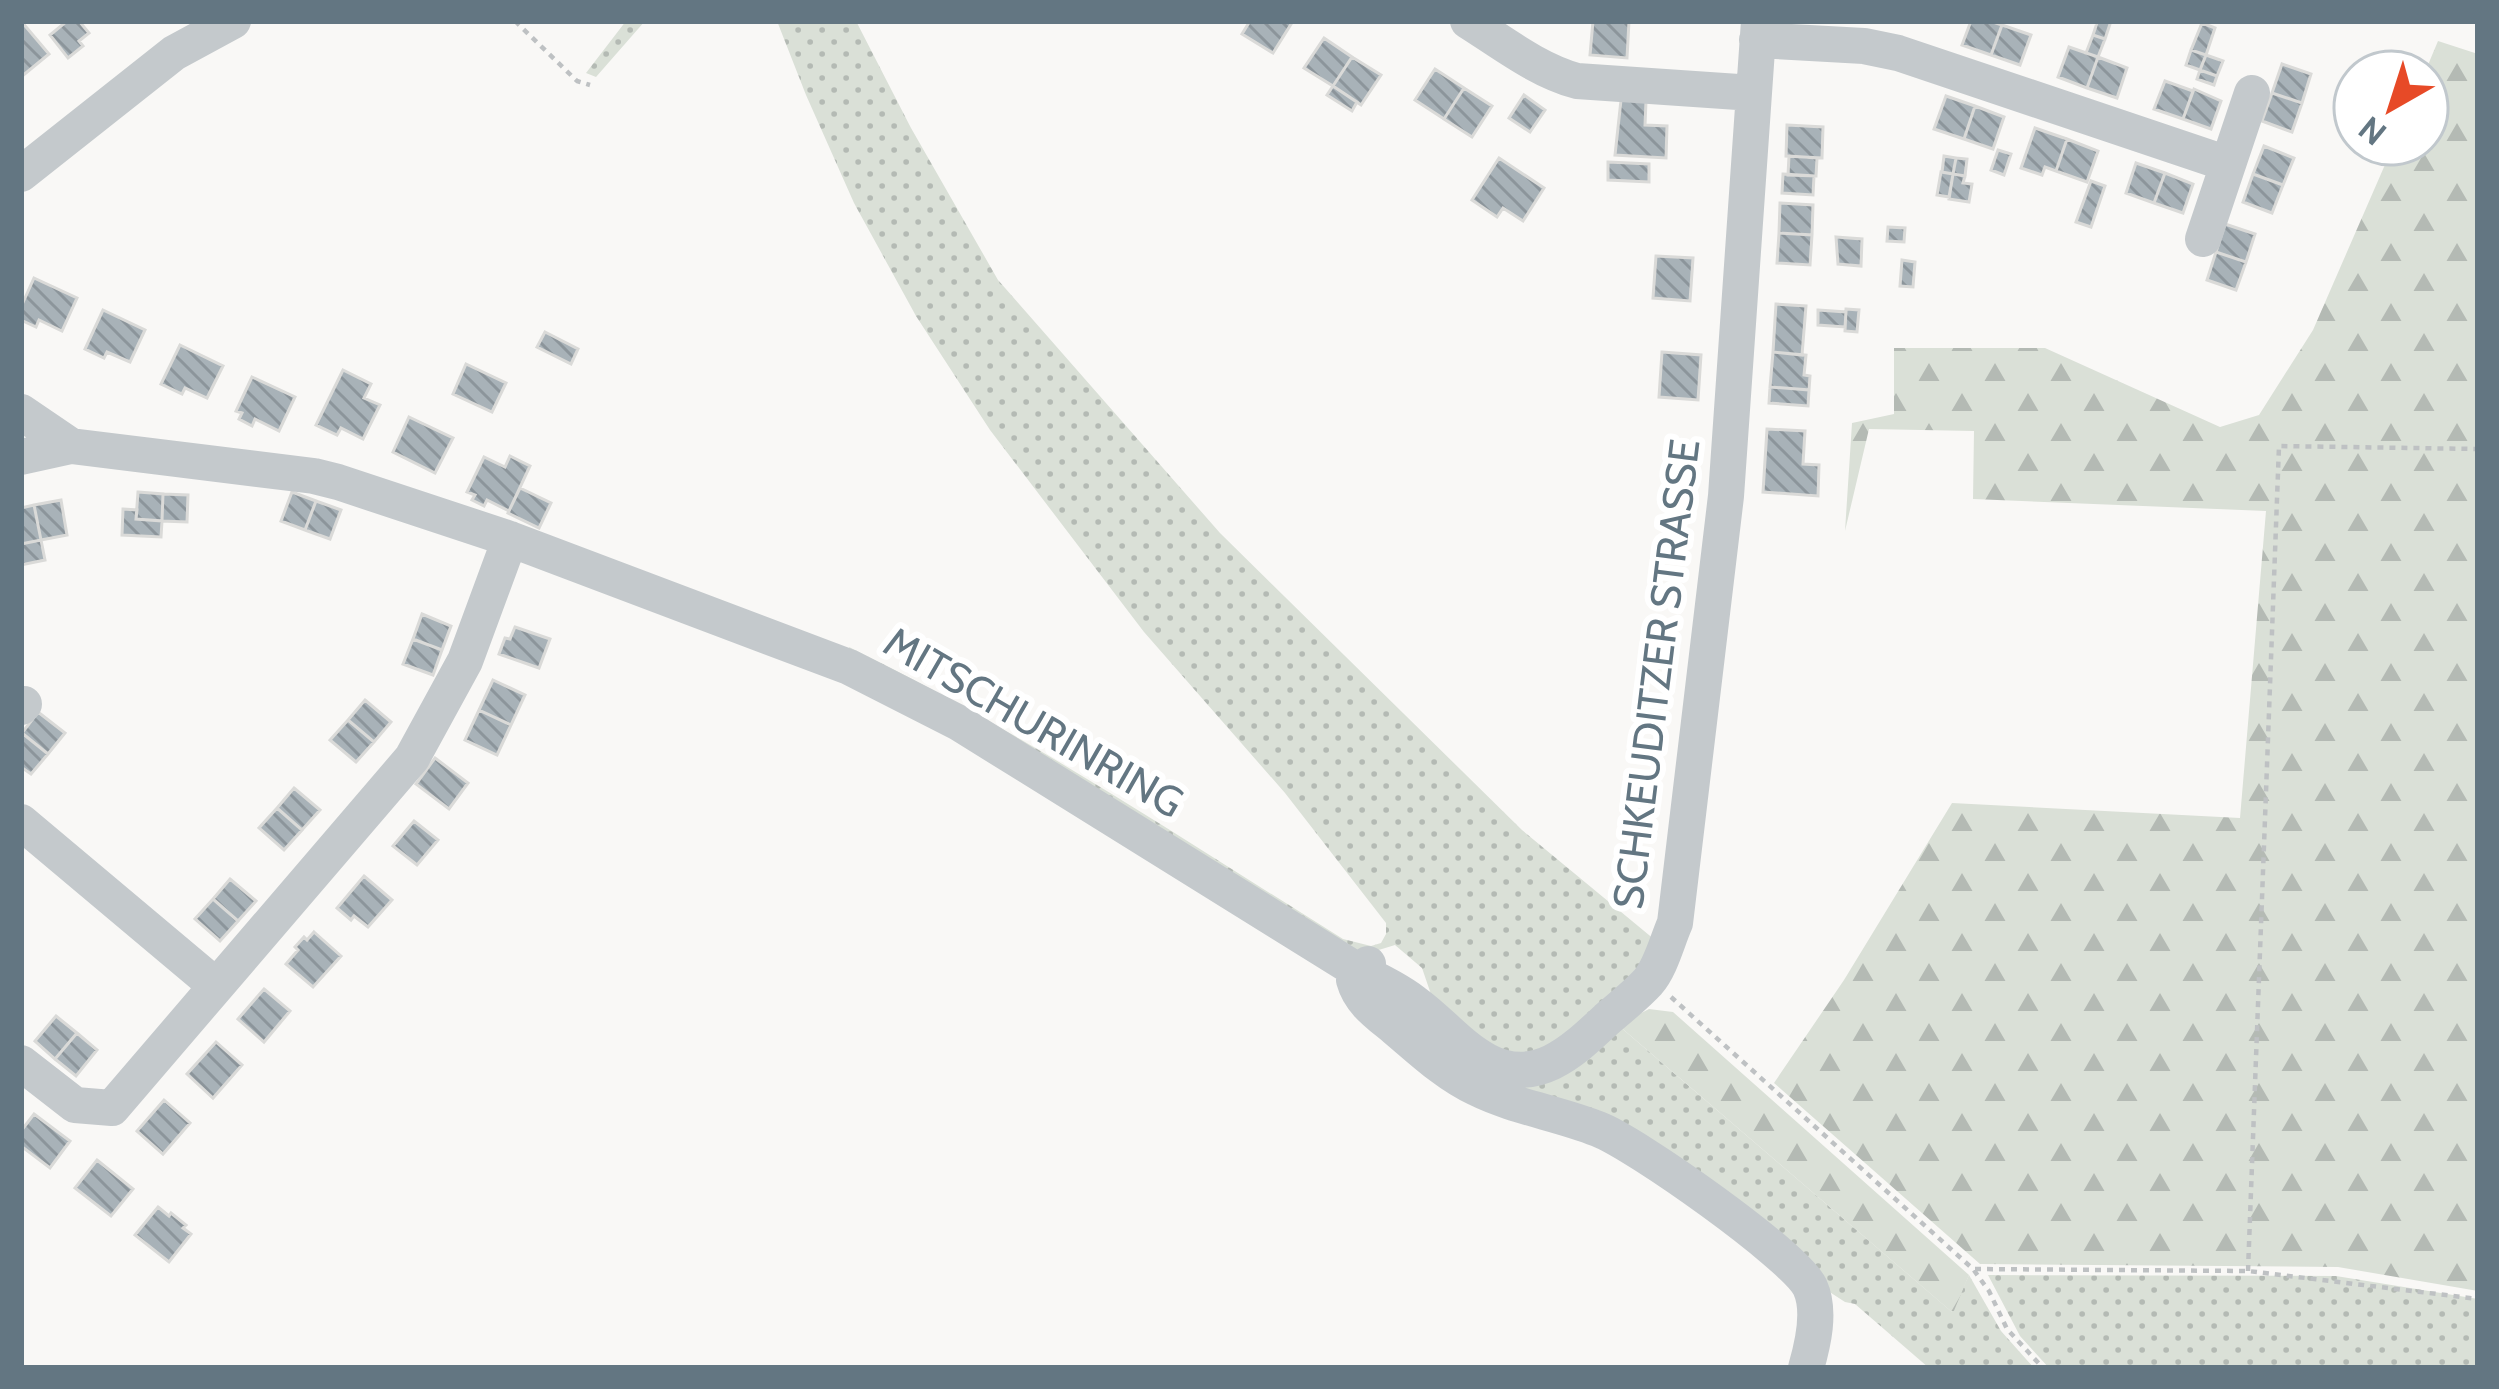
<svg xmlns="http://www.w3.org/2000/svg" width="2499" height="1389" viewBox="0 0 2499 1389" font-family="Cabin,sans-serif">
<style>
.grass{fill:url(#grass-dots)}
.forest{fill:url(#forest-firs)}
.building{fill:url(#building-back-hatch);stroke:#dadad8;stroke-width:3}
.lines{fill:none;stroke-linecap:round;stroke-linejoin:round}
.path{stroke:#bec1c3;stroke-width:4.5;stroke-dasharray:6 6;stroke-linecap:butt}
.minor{stroke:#c4c9cc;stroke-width:36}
.labels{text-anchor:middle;stroke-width:12;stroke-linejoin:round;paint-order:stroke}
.street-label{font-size:42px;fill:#637682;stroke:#fff}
</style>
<defs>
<pattern id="grass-dots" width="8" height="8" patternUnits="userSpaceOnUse" patternTransform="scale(3)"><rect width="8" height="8" fill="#dae0d7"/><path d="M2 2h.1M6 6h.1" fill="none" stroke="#b4bab4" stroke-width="1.8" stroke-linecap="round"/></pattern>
<pattern id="forest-firs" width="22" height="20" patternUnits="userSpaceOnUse" patternTransform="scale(3)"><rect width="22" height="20" fill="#dae0d7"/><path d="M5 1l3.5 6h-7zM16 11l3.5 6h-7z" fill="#b4bab4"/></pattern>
<pattern id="building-back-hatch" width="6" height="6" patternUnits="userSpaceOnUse" patternTransform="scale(3)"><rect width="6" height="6" fill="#a8b2b8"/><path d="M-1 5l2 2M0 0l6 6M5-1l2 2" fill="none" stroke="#8c959b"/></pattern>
</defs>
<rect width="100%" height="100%" fill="#f9f8f6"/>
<path class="grass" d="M626 21H645L596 77 586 73Z
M777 21H856L911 128 998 280 1220 533 1522 830 1655 940 1627 988 1566 1043 1504 1059 1435 1006 1422 968 1395 945 1369 953 1355 951 852 658 849 647C1021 731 1181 838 1343 939L1371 946 1381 943 1386 934V923L1285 793 1144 632 990 430 916 316 854 203 806 95Z
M1618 1025 1952 1312 1969 1275 2001 1331 2034 1368H1929L1855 1304 1845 1302 1537 1102 1500 1074Z
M1988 1275 2336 1276 2478 1299V1368H2049L2020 1336Z"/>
<path class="forest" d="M2438 41 2478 54V1291L2338 1267 1980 1264 1774 1083 1844 980 1952 803 2240 818 2266 511 1973 499 1974 431 1869 429 1845 531 1852 423 1894 414V348H2045L2220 427 2259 415 2313 330 2394 144H2427V72H2425Z
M1649 1009 1673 1012 1969 1275 1953 1313 1618 1025Z"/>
<path class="building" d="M21 21 49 54 21 77Z
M67 21H79L89 33 79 41 83 46 68 58 50 35Z
M1250 21H1293L1273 53 1242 34Z
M1593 21H1629L1627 58 1590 55Z
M1971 21H1990L2002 25 1991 55 1962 45Z
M2091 21H2111L2105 39 2093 35 2097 23Z
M2202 23 2215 28 2206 55 2191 50Z
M2002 25 2031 35 2020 65 1991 55Z
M2093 35 2105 39 2098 57 2086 53Z
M1324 38 1352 57 1333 86 1304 68Z
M2069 47 2098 57 2087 88 2058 77Z
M2191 50 2206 55 2200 70 2186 65Z
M2206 55 2223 61 2217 76 2200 70Z
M1352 57 1381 75 1361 105 1333 86Z
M2098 57 2127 68 2117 98 2087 88Z
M2282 64 2311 74 2302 103 2272 93Z
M1435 69 1464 88 1444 119 1415 100Z
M2200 70 2217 76 2214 85 2197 79Z
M2165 81 2193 91 2183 119 2154 109Z
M1333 86 1357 102 1352 111 1327 95Z
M1464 88 1492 106 1472 137 1444 119Z
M2194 89 2221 101 2211 129 2183 119Z
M2272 93 2302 103 2292 132 2262 121Z
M1524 95 1545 110 1530 132 1509 118Z
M1946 96 1975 106 1964 139 1934 129Z
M1621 100 1646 101 1645 125 1667 126 1666 158 1615 155Z
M1975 106 2004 117 1993 149 1964 139Z
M1787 125 1823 127 1822 158 1786 156Z
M2035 128 2067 139 2056 171 2045 167 2042 175 2021 168Z
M2067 139 2098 151 2087 182 2056 171Z
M2264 146 2294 158 2283 185 2253 174Z
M1998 150 2011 154 2004 175 1991 170Z
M1789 156 1817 158 1816 176 1788 175Z
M1944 156 1956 158 1953 174 1942 172Z
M1499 158 1544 188 1523 221 1503 208 1497 217 1472 200Z
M1956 158 1967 159 1965 176 1953 174Z
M1608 162 1649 164V182L1608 180Z
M2136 163 2165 173 2154 203 2126 193Z
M1941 172 1953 174 1949 197 1937 195Z
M2165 173 2193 184 2183 213 2154 203Z
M1783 174 1814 176 1813 195 1782 193Z
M1953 174 1965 176 1963 183 1972 184 1969 202 1949 199Z
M2253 174 2283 185 2272 213 2243 202Z
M2091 181 2105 186 2091 227 2076 222Z
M1780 203 1813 205 1812 235 1779 233Z
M2225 224 2255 234 2246 262 2216 252Z
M1888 227 1905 228 1904 242 1887 241Z
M1779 233 1812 235 1810 265 1777 263Z
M1836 237 1862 239 1861 266 1838 264Z
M2216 252 2246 262 2236 290 2207 280Z
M1656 256 1693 258 1690 301 1653 298Z
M1902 260 1915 262 1913 287 1900 286Z
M34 278 77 298 62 331 39 320 36 327 21 320V307Z
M1776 304 1806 306 1802 355 1773 352Z
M1846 309 1859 310 1857 332 1845 331Z
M103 310 145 330 130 362 107 352 104 358 85 349Z
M1818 310 1846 312 1845 327 1818 325Z
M545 332 578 349 571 364 537 347Z
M180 345 223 366 207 398 185 388 182 394 161 384Z
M1662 352 1701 355 1698 400 1659 397Z
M1773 352 1806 355 1804 375 1810 376 1809 390 1770 387Z
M466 364 506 383 492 412 453 394Z
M343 370 371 384 364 398 380 405 363 439 341 428 337 435 316 425Z
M252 377 295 397 279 431 255 419 252 426 239 419 242 413 236 411Z
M1770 387 1809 390 1808 406 1769 403Z
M409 417 453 438 435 473 393 452Z
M1767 429 1805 431 1803 464 1819 465 1818 496 1763 492Z
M510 456 530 466 509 511 487 500 484 506 472 500 475 495 467 492 484 457 505 467Z
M520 488 551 503 539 528 508 513Z
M138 492 163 494 162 521 136 519Z
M292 492 316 501 305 530 281 521Z
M163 494 188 495 187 522 162 521Z
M61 500 67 535 41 540 34 505Z
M316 501 341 510 330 539 305 530Z
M34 505 41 540 21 544V508Z
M123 509 137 510 136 519 162 521 161 537 122 535Z
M41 540 45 560 21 565V544Z
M422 614 451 626 442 650 413 639Z
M515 627 550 639 539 668 499 654 505 638 510 639Z
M413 639 442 650 433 675 403 664Z
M493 680 525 695 511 725 479 710Z
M365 700 391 722 374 742 348 720Z
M479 710 511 725 497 755 465 740Z
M38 712 65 733 48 754 22 733Z
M348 720 374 742 356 762 330 740Z
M22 733 48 754 31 774 21 767Z
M435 758 468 783 449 809 416 784Z
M294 788 320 810 302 830 277 808Z
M277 808 302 830 284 850 259 828Z
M414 821 438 840 417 865 393 846Z
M364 876 392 900 368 927 354 916 351 920 337 908Z
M230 879 256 901 238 921 213 899Z
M213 899 238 921 220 941 195 919Z
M314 932 341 956 313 987 286 964 298 950 295 947 304 937 307 940Z
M264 989 290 1011 264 1042 238 1019Z
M56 1016 77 1033 55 1059 35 1041Z
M77 1033 97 1050 76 1076 55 1059Z
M216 1042 242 1065 213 1098 187 1074Z
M164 1100 190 1123 163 1154 137 1131Z
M34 1114 70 1141 50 1168 21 1146V1131Z
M97 1160 133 1189 111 1216 75 1188Z
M158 1207 169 1216 171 1213 186 1225 183 1228 191 1234 169 1262 135 1235Z"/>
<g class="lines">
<path class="path" d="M515 21 577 81 590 85
M1671 997 1973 1269 1989 1291 2007 1329 2043 1368
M1975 1269 2248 1271 2478 1299
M2248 1271 2279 446 2478 449"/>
<path class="minor" d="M1468 21C1503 43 1537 70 1577 81L1753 93
M1757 40 1864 46 1898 53 2228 164
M21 174 174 53 233 21
M2203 239 2252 93
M21 412 71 446
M21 457 71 446 314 476 338 482 510 539 849 667 959 723 1358 971C1378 980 1398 990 1415 1003 1440 1021 1459 1046 1487 1061 1536 1087 1573 1051 1607 1019 1621 1007 1636 995 1648 982 1661 967 1667 941 1675 923L1726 496 1759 21
M21 707 24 704
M21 822 215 985
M1368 964 1358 971 1354 980C1360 1002 1378 1014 1395 1028 1420 1049 1446 1074 1476 1088 1514 1107 1558 1113 1598 1129 1635 1143 1794 1255 1810 1287 1821 1311 1813 1344 1806 1368
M21 1063 75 1105 112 1108 412 758 465 661 510 539"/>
</g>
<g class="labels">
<g class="street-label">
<text transform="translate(1656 674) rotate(-83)" y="15">SCHKEUDITZER STRASSE</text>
<text transform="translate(1034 722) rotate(30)" y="15">MITSCHURINRING</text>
</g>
</g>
<rect width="2499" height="1389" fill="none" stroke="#637682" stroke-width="48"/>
<g transform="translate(2391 108) rotate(219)"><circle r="57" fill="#ffffff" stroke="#c1c8cd" stroke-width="3"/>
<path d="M0-9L21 45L0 30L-21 45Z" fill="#e74a27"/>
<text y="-18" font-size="33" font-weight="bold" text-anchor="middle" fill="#637682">N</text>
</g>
</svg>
